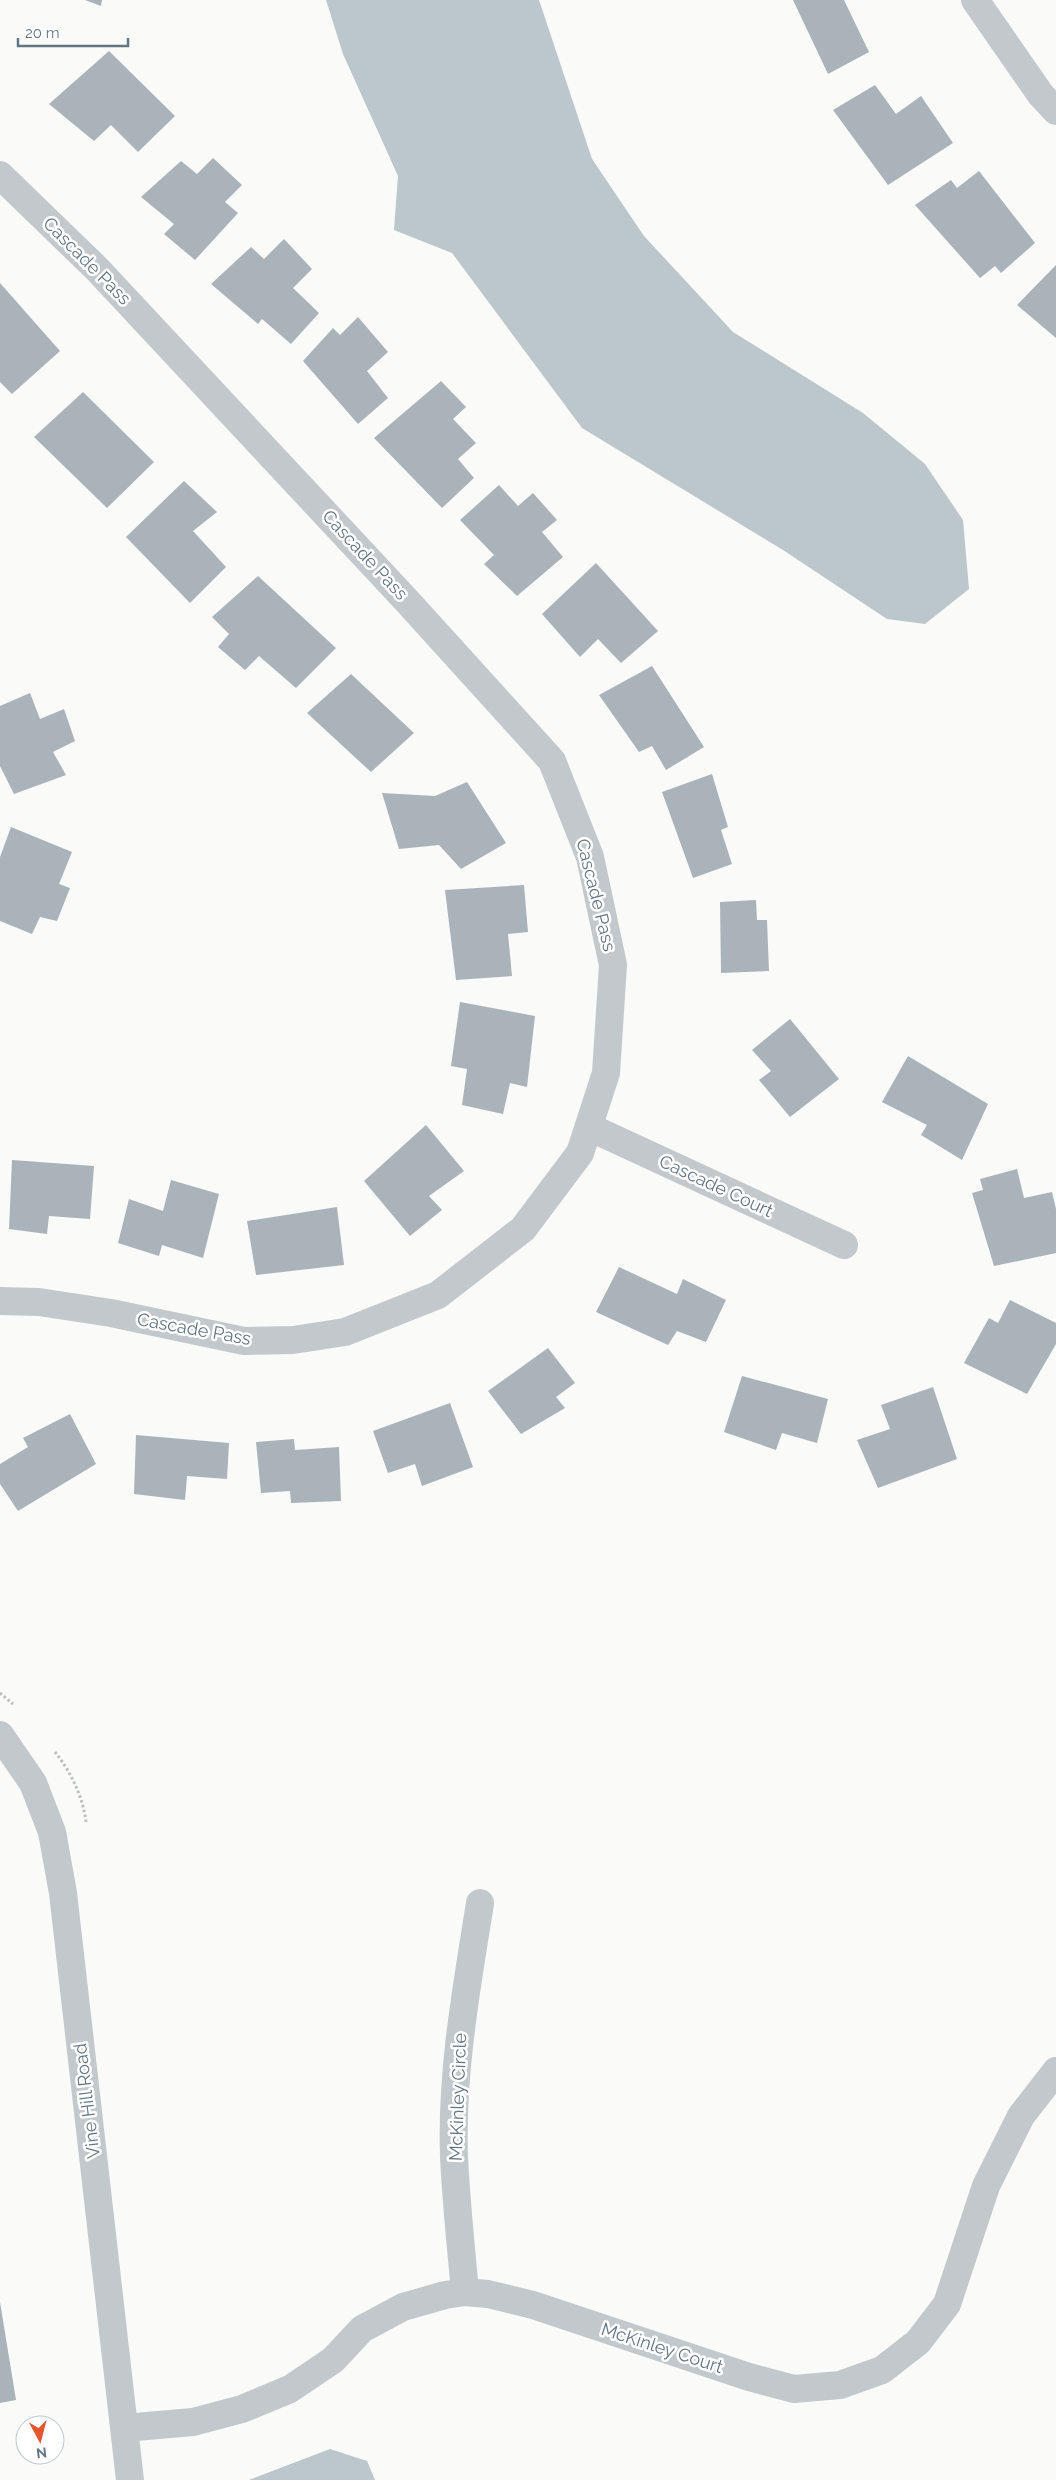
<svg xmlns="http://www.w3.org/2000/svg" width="1056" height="2480" viewBox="0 0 1056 2480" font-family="Raleway,sans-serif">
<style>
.water{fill:#bbc7cb}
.building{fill:#aab3b9}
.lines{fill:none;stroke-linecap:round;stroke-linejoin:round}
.path{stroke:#bbbfc2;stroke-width:3;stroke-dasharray:2.5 2.5;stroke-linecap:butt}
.minor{stroke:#c3c8cc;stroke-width:28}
.labels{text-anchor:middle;stroke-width:5;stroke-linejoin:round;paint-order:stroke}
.street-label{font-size:18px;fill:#657683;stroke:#fff}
</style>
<rect width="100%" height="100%" fill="#fafaf8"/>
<path class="water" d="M326 0H539L592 159 644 236 733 332 863 413 925 464 963 520 969 589 925 624 887 619 783 550 582 428 452 253 394 230 398 176 343 54Z
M330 2449 367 2461 375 2480H249Z"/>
<path class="building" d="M85 0H102L101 6Z
M793 0H844L869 52 828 74Z
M109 51 175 116 138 152 111 125 94 141 49 104Z
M875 85 896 114 921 96 953 143 888 185 833 110Z
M213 158 242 185 225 202 238 213 195 260 164 234 174 224 141 197 181 161 197 174Z
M979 171 1035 243 1001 273 995 266 980 278 915 205 951 180 957 188Z
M284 239 312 269 293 288 319 313 291 344 262 319 258 324 211 284 251 247 264 259Z
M1056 265V338L1017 305Z
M0 283 60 351 12 394 0 382Z
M358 317 388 352 367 371 388 398 358 424 303 361 333 328 340 335Z
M441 381 466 407 453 419 476 443 458 459 474 478 442 508 374 438Z
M83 392 154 462 107 508 34 437Z
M184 481 217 512 193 531 226 567 190 603 126 537Z
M499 485 518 506 533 493 557 520 542 532 563 557 517 596 484 564 494 555 460 520Z
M596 563 658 631 621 663 598 639 580 657 542 614Z
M258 576 336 648 296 688 259 656 245 670 218 647 229 634 212 617Z
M652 666 704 747 666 770 652 746 639 752 599 695Z
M351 674 414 733 371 772 307 713Z
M30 693 40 719 64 709 75 741 53 752 66 775 14 794 0 766V706Z
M712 774 728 827 721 830 732 864 693 878 662 792Z
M467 782 506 843 461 869 439 845 399 849 382 793 435 796Z
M11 827 72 852 59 884 70 888 57 921 40 917 32 934 0 921V857Z
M524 885 528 932 508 934 512 976 456 980 445 890Z
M756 900 757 920H767L769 971 721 973 720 902Z
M460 1002 535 1016 527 1087 510 1083 503 1114 462 1105 467 1069 451 1066Z
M790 1019 839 1079 790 1117 759 1080 771 1071 752 1050Z
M908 1056 988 1104 962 1160 921 1135 927 1125 882 1102Z
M426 1125 464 1171 429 1196 442 1210 410 1236 364 1181Z
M12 1160 94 1166 90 1219 49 1216 47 1234 9 1229Z
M1017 1169 1024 1198 1052 1192 1056 1209V1253L994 1266 972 1193 983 1190 980 1179Z
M171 1180 219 1194 203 1258 162 1245 159 1256 118 1243 129 1199 163 1211Z
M337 1207 344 1265 256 1275 247 1221Z
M619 1267 677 1294 683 1279 726 1300 706 1342 677 1331 668 1345 596 1312Z
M1010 1300 1056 1323V1344L1027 1394 964 1363 989 1318 998 1323Z
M548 1348 575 1383 556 1397 565 1408 521 1434 488 1391Z
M742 1376 828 1399 817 1443 782 1433 776 1450 724 1432Z
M933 1387 957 1459 878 1488 857 1440 890 1429 881 1405Z
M450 1403 473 1467 422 1486 415 1464 388 1473 373 1431Z
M70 1414 96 1464 18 1511 0 1484V1464L28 1447 23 1438Z
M136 1435 229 1443 227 1479 187 1476 185 1500 134 1494Z
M294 1439 295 1450 339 1447 341 1501 291 1503 290 1491 261 1493 256 1442Z
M0 2302 16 2400 0 2403Z"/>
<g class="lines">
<path class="path" d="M0 1693 13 1704
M55 1752C71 1772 83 1797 86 1822"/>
<path class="minor" d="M975 0 1041 95 1056 111
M0 175 97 269 407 601 552 761 590 857 613 965 606 1073 580 1153 523 1229 438 1295 345 1332 293 1340 244 1341 111 1313 39 1302 0 1301
M589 1127 844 1245
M0 1735 33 1783 52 1832 63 1893 130 2480
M465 2292C461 2247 456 2201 454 2156 451 2071 467 1986 480 1903
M124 2428 193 2422 242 2409 290 2389 333 2360 362 2329 403 2307 445 2295 465 2292 488 2294 533 2305 749 2377 794 2389 840 2385 882 2370 918 2342 947 2304 986 2186 1021 2116 1056 2071"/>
</g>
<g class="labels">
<g class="street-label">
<text transform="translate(87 261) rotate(45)" y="6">Cascade Pass</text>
<text transform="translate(365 555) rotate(47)" y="6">Cascade Pass</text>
<text transform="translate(596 895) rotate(76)" y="6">Cascade Pass</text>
<text transform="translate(716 1186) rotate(25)" y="6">Cascade Court</text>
<text transform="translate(194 1329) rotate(10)" y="6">Cascade Pass</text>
<text transform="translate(458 2097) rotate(-88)" y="6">McKinley Circle</text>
<text transform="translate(87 2101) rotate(-97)" y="6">Vine Hill Road</text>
<text transform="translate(662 2348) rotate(18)" y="6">McKinley Court</text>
</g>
</g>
<g transform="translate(40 2440) rotate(173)"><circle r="24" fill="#ffffff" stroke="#c1c8cd"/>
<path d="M0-4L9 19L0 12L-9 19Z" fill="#e4572e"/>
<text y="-8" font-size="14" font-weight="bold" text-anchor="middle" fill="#657683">N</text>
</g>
<path d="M18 38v8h110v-8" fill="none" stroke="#657683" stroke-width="2.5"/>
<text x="25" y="38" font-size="15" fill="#657683" stroke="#ffffff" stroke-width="4" paint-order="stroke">20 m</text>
</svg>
